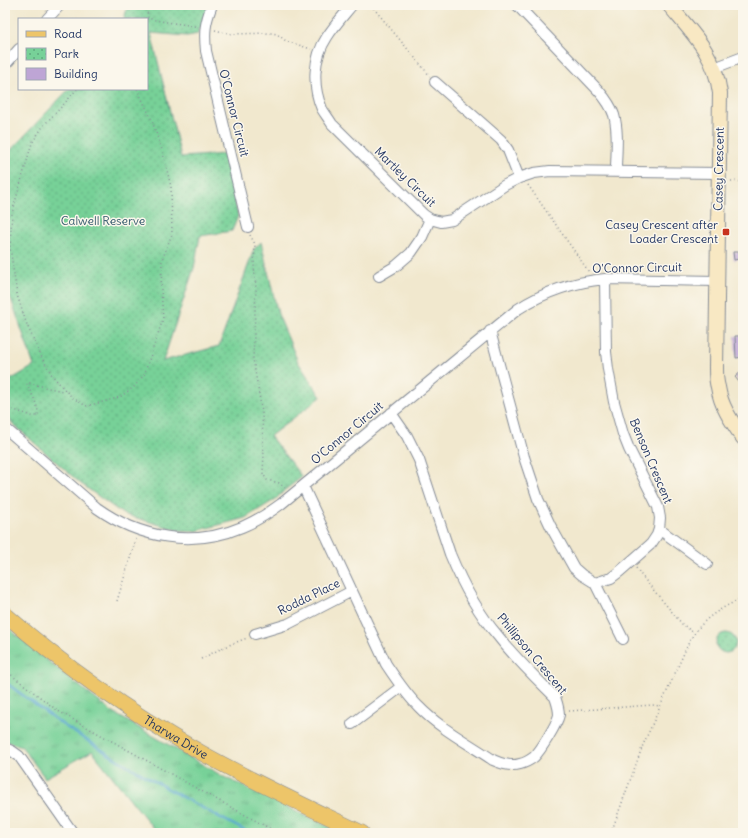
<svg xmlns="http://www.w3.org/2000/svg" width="748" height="838" viewBox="0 0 748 838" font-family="Delius,sans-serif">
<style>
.grass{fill:url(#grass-tufts);stroke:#49807b}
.park{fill:url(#park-dots);stroke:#49807b}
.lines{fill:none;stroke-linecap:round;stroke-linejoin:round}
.stream{stroke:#56a6d0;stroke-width:2.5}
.building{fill:#bea5d5}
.street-casing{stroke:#868c96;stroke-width:12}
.secondary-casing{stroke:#868c96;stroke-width:16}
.primary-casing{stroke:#868c96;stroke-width:16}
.path{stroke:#868c96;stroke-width:1.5;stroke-dasharray:1 3;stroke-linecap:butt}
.street{stroke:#fff;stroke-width:10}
.secondary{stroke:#f8e8c3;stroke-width:14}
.primary{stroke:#edc569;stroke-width:15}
.poi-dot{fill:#c8321e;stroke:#fbf7ec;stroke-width:1.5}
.labels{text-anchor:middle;stroke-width:3;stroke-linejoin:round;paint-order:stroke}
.street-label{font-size:12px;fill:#1b2f5e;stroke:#fbf7ec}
.park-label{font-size:12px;fill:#32586c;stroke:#fbf7ec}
.poi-label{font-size:12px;fill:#1b2f5e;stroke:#fbf7ec;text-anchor:end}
</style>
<defs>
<pattern id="grass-tufts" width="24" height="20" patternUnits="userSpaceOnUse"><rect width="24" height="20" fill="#77d198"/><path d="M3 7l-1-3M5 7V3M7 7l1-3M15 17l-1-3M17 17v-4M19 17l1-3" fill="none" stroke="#61aa7f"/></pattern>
<pattern id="park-dots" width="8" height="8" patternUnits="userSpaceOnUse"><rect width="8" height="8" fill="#77d198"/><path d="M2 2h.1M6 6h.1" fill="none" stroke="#61aa7f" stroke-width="1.8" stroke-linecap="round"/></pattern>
</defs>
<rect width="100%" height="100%" fill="#fbf7ec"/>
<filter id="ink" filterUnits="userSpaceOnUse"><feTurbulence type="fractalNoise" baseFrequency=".025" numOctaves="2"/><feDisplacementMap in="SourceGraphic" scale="8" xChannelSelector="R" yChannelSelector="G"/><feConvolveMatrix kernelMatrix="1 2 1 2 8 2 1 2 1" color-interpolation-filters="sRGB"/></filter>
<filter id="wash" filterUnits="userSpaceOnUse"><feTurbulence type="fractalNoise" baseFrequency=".012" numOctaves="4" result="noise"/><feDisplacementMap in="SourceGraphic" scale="16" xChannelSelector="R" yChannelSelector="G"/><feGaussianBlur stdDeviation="0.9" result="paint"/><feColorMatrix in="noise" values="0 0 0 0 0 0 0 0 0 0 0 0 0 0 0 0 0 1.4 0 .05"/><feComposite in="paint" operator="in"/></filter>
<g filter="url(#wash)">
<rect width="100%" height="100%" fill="#f1e8ce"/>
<path class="grass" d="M5 625 43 657 112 712 224 777 342 833H157L92 751 45 778 22 747 5 741Z"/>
<path class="park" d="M128 5H210L198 34 187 36 151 33 181 157 225 154 238 216 232 231 200 236 194 268 163 361 219 346 254 249 261 242 278 314 298 362 321 397 270 436 302 477 286 489 276 499 245 518 196 531 177 530 123 514 80 483 14 425 5 414V383L34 366 7 287 5 231V156L69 89H147V19H124Z
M716 643a10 10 0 1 1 20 0a10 10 0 1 1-20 0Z"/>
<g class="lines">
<path class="stream" d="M5 682 63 725 113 757 182 797 249 833"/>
</g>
<g id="blocks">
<path class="building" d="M733 252H743V258L734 260Z
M735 336H743V357L736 358Z
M743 370V387L735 377Z"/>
</g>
</g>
<g filter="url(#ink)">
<use href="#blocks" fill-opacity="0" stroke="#868c96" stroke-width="1"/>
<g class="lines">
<g class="street-casing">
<path id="street" d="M212 5C205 23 204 32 206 51L248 227
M352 5C343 16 334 26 327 37 313 58 312 86 322 109 325 114 329 119 332 124L424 215 430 219 441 222 452 220 505 185 519 178 534 173 550 171 719 173
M517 5 599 91C605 98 611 106 614 115 619 133 616 153 616 171
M47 19 60 5
M5 65 19 49
M714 68 743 57
M435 82 501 140 508 150 519 178
M379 276 396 266 411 253 422 237 430 219
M490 331 524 457 538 499 551 527 574 568 582 575 595 583 611 578 619 572 651 544 657 535 659 529 660 518 658 507 629 449 623 434 614 402 608 369 606 352 605 279
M5 428 97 508C139 538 193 548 242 527 256 521 269 513 281 504L518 309C544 292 573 282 605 279L717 281
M303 486 386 664C396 679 405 693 418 706 439 728 468 743 493 760 502 764 511 767 520 764 525 763 530 760 534 757 541 750 557 724 559 715 559 708 557 703 555 697 535 677 515 658 498 636 477 612 462 583 450 554L419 460 407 436 391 413
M659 529 707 564
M595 583 623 639
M255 634 288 624 352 591
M352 724 401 687
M5 748 12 751 19 756 73 833"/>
</g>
<g class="secondary-casing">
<path id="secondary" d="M669 5C693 34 715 54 720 93L716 368C716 374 716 381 718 387 721 407 732 422 743 438"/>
</g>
<g class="primary-casing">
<g id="primary">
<path id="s1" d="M5 614C65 667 131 713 200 752 253 782 308 807 362 833"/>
</g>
</g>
<path class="path" d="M145 5 147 10 148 18
M371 5 430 76
M147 19 148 18C164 23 181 23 198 27
M215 30 232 34 272 33 277 34 286 41 311 49
M77 89 64 104 44 125 32 143 12 213 10 247 17 295 27 325 42 358 52 375 65 390 73 398 86 406 103 402 120 397 134 387 144 375 163 319 161 289 162 260 172 234 171 187 163 153 151 118 137 89
M731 181 743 182
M528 185 589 272
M250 235 255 244 254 265 256 289 253 359 262 412 263 443 264 455 263 471V474L267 480 279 483 285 488
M5 411 11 409 32 416H38C39 405 31 394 27 384V383H31L44 387 63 391 65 390
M636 568 641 575 682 624 694 633
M117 601 136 539
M201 659 224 647 247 638
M5 670 58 711 194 787 278 833
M569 711 652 705 660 706
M611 833 643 745 689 642C704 616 718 611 743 597"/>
<use href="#street" class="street"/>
<use href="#secondary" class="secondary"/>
<use href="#primary" class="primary"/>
</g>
</g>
<rect class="poi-dot" x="722" y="228" width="8" height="8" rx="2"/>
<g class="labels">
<g class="street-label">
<text transform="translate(234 113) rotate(76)" y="4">O'Connor Circuit</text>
<text transform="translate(719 169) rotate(-89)" y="4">Casey Crescent</text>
<text transform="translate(405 177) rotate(44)" y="4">Martley Circuit</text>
<text transform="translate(637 268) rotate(-1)" y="4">O'Connor Circuit</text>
<text transform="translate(347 433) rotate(-40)" y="4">O'Connor Circuit</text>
<text transform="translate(651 461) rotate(67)" y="4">Benson Crescent</text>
<text transform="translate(309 597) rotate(-26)" y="4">Rodda Place</text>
<text transform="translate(532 654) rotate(50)" y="4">Phillipson Crescent</text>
<text dy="4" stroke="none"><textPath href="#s1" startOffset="211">Tharwa Drive</textPath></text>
</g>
<g class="park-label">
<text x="103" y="225">Calwell Reserve</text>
</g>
<g class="poi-label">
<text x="718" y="229">Casey Crescent after<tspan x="718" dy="14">Loader Crescent</tspan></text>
</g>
</g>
<rect width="748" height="838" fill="none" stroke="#fbf7ec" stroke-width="20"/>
<rect x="18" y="18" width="130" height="72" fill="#fbf7ec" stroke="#a1a7b3"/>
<rect x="26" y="31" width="20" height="6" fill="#edc569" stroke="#a1a7b3"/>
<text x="54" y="38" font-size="12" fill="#1b2f5e">Road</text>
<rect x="26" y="48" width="20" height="12" fill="url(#park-dots)" stroke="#a1a7b3"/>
<text x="54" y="58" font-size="12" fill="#1b2f5e">Park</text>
<rect x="26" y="68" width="20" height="12" fill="#bea5d5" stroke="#a1a7b3"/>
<text x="54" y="78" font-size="12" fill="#1b2f5e">Building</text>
</svg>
